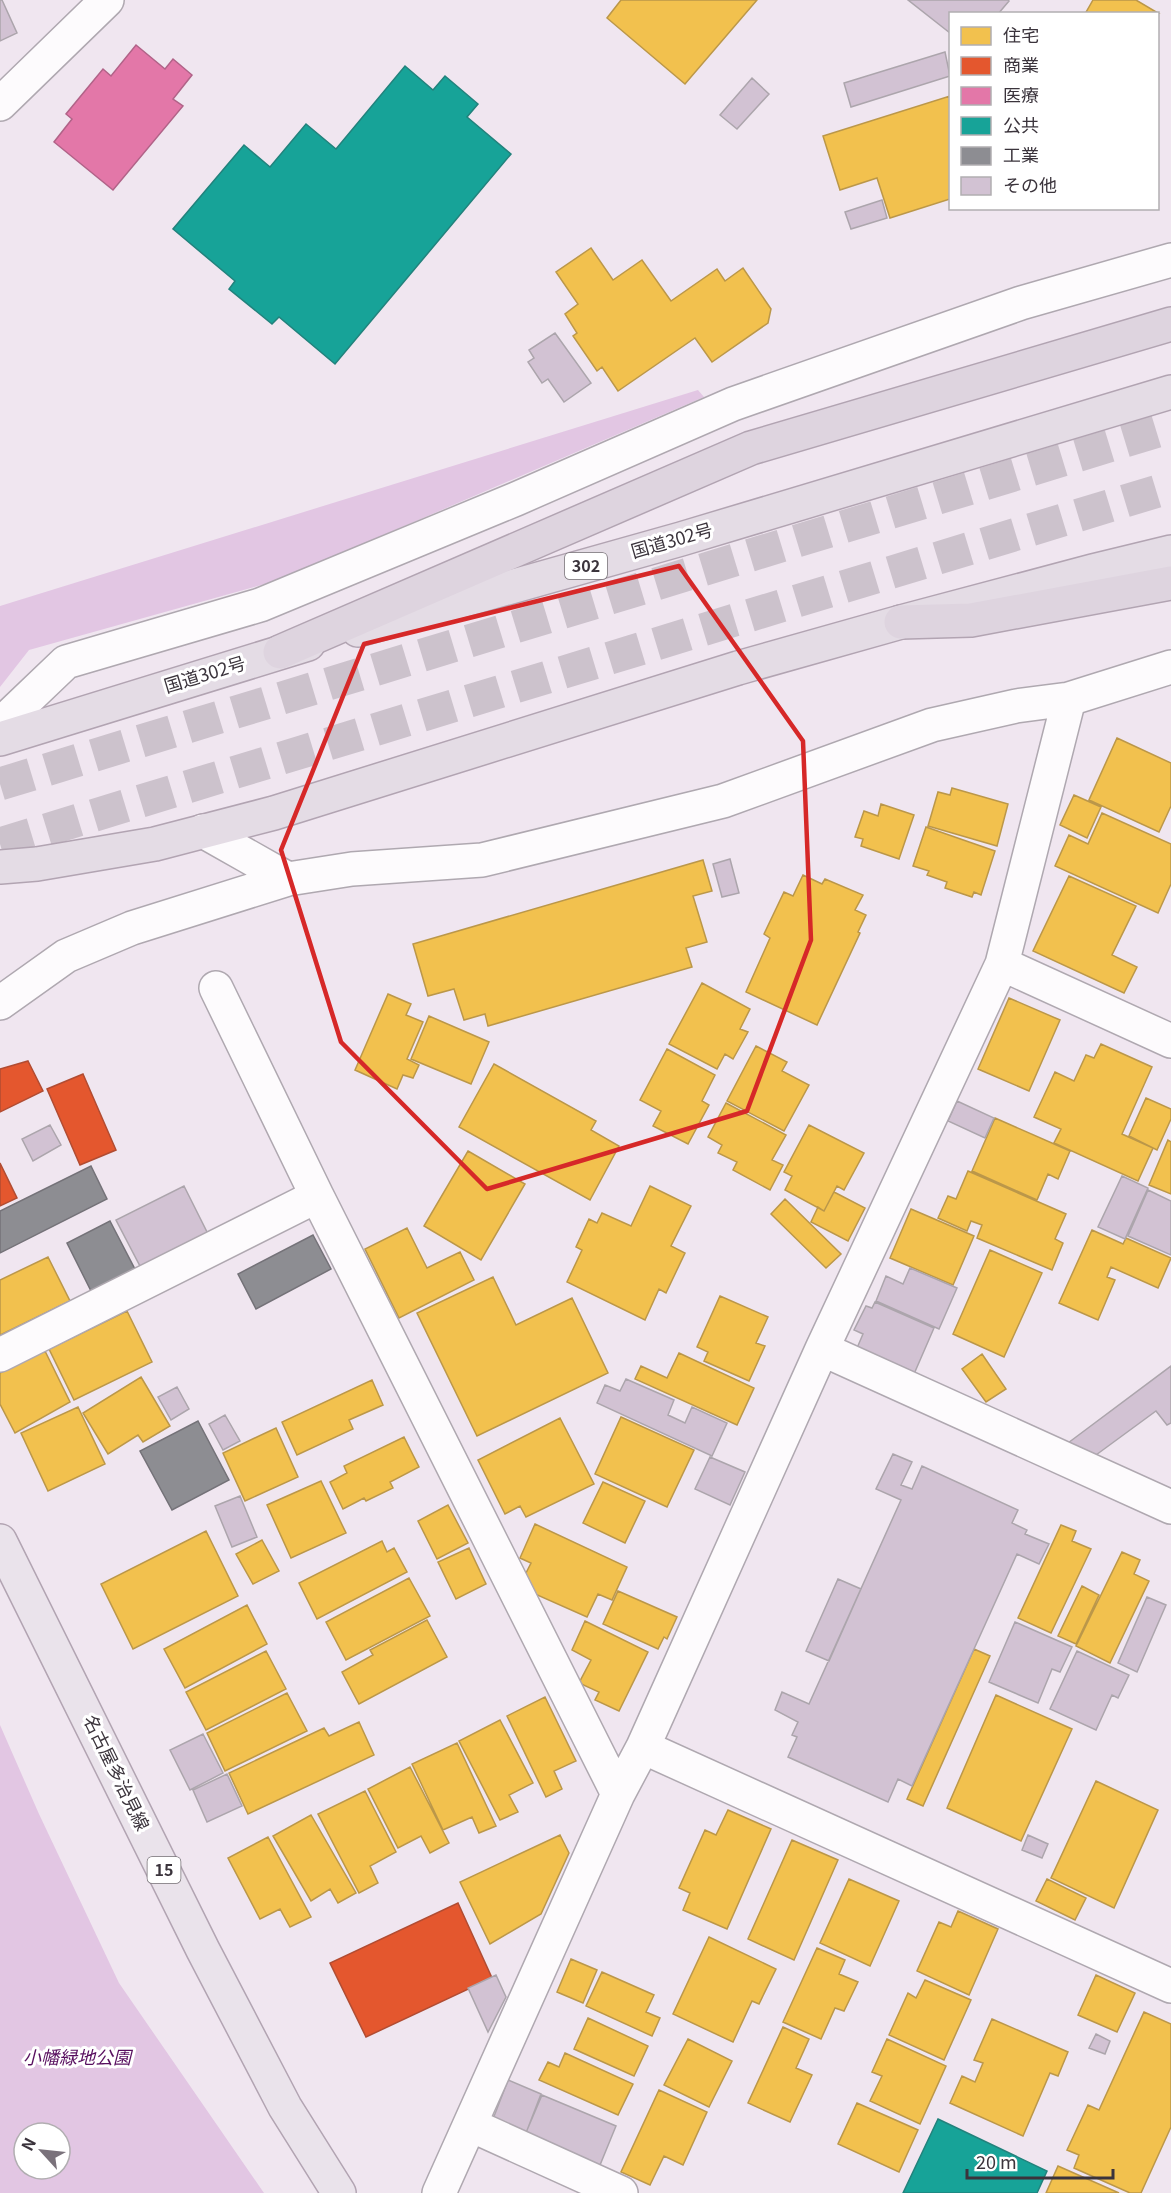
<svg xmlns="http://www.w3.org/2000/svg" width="1171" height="2193" viewBox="0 0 1171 2193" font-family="Georgia,'Noto Sans JP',serif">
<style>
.green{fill:#e2c6e3;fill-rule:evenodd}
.homes{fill:#f2c14e;stroke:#bb9749;stroke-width:1.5}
.shops{fill:#e4572e;stroke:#b14c32;stroke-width:1.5}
.health{fill:#e377a8;stroke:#b16388;stroke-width:1.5}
.public{fill:#17a398;stroke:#22827c;stroke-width:1.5}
.industry{fill:#8d8d92;stroke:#747278;stroke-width:1.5}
.building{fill:#d2c2d3;stroke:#aca5ac;stroke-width:1.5}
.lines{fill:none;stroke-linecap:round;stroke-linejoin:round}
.motorway-tunnel{stroke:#ccc2cc;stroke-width:33;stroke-dasharray:33 16;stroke-linecap:butt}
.minor-casing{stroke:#afa8b0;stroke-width:36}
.primary-casing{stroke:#b2a4b2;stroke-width:36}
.trunk-casing{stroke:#b2a4b2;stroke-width:36}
.motorway-casing{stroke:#b2a4b2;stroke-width:36}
.minor{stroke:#fdfbfd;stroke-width:33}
.primary{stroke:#eae3eb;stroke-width:33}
.trunk{stroke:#e4dce5;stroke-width:33}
.motorway{stroke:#ded4df;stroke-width:33}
.marked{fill:none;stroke:#d62828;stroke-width:4.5;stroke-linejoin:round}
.labels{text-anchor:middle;stroke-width:6;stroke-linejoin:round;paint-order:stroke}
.shield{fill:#fff;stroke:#767176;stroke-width:1.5}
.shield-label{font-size:16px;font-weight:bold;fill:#3b343c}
.street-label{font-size:18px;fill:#3b343c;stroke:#fff}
.park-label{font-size:18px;font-style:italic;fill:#580f5f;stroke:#fff}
</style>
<rect width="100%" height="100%" fill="#f0e6f0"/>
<path class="green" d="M698 390 704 397 279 580 29 650 0 687V606Z
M0 1725 39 1814 119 1983 264 2193H0ZM24 2133H60V2169H24Z"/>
<path class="homes" d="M621 0H757L685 84 607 18Z
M1093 0H1136L1158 13 1085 14Z
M950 96V199L890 218 877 178 840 190 823 136Z
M591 248 613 280 642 260 671 301 717 269 725 281 743 268 771 309 768 323 712 362 695 338 618 391 602 367 597 371 573 336 577 333 565 314 578 304 556 272Z
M1117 738 1171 763V806L1159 832 1089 800Z
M952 788 1008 804 997 846 928 826 938 792 950 795Z
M1074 795 1101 807 1087 838 1060 825Z
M881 804 914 815 899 859 861 846 863 839 855 837 864 811 878 816Z
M1102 813 1171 844V884L1158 913 1055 866 1069 835 1088 844Z
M926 827 995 851 981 895 974 892 972 897 945 888 947 882 927 875 929 871 913 866Z
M703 860 712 891 693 896 707 942 686 948 692 967 488 1026 485 1014 464 1020 454 989 428 996 413 944Z
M803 875 822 884 825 879 863 895 855 910 866 915 858 932 860 933 817 1025 746 992 770 938 764 934 784 892 793 896Z
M1069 876 1136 906 1112 955 1137 967 1124 993 1033 951Z
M702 983 750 1009 740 1029 748 1032 733 1059 725 1054 717 1069 669 1044Z
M388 994 411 1004 406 1015 423 1022 407 1059 419 1065 413 1078 403 1075 397 1089 355 1070Z
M1009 998 1060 1020 1029 1091 978 1069Z
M429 1016 489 1042 471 1084 411 1059Z
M1101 1044 1152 1067 1122 1134 1153 1148 1138 1181 1054 1143 1061 1129 1034 1117 1055 1072 1074 1081 1086 1055 1094 1058Z
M756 1046 787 1062 782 1071 809 1085 784 1131 727 1101Z
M667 1049 715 1075 702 1101 709 1105 688 1144 653 1126 661 1111 640 1100Z
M494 1064 596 1121 591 1130 619 1146 590 1200 459 1127Z
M1146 1098 1171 1109V1119L1157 1150 1129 1136Z
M726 1103 786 1135 772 1160 783 1165 770 1190 733 1170 737 1162 718 1153 722 1145 708 1137Z
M995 1118 1070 1151 1058 1179 1048 1174 1037 1200 972 1171Z
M809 1125 864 1153 844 1190 837 1186 824 1211 785 1190 792 1176 784 1172Z
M1168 1140 1171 1142V1194L1149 1185Z
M468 1151 525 1184 481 1260 424 1226Z
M968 1171 1066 1214 1055 1239 1063 1243 1052 1270 977 1238 982 1225 971 1221 967 1231 938 1218 948 1196 956 1199Z
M650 1186 691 1206 671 1246 685 1253 666 1293 659 1289 645 1320 567 1282 582 1250 576 1247 589 1219 597 1223 602 1213 631 1226Z
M834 1192 865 1208 848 1241 811 1222 818 1207 824 1211Z
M785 1199 841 1254 826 1268 771 1214Z
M911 1209 974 1236 953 1285 890 1258Z
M407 1228 427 1268 460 1252 474 1280 399 1318 365 1249Z
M1092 1230 1123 1244 1126 1238 1171 1258 1158 1288 1111 1267 1107 1277 1115 1280 1098 1320 1059 1303Z
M990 1250 1042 1273 1004 1357 953 1334Z
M48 1257 70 1301 0 1335V1280Z
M493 1277 516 1325 572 1298 608 1373 477 1436 417 1313Z
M720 1296 768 1317 756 1343 765 1346 749 1381 704 1361 708 1352 697 1347Z
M127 1311 152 1362 74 1400 49 1349Z
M45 1351 70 1402 15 1433 0 1404V1373Z
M679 1353 754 1388 737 1425 635 1379 641 1366 667 1378Z
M982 1354 1006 1389 986 1402 962 1369Z
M141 1377 170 1426 143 1442 138 1435 108 1454 83 1413Z
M372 1380 383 1405 349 1420 353 1429 297 1455 282 1422Z
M78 1407 105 1464 48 1491 21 1433Z
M621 1417 694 1450 667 1507 595 1474Z
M560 1418 594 1484 526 1517 520 1506 505 1514 478 1460Z
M276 1428 298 1477 245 1501 223 1453Z
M404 1437 419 1467 390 1482 393 1488 366 1501 364 1498 343 1509 330 1482 347 1473 344 1466Z
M321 1481 346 1533 291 1558 267 1505Z
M603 1482 645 1501 625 1543 583 1523Z
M448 1505 468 1543 437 1559 418 1521Z
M535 1524 627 1567 612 1600 598 1594 587 1617 535 1594 525 1575 531 1563 520 1558Z
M1061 1525 1076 1531 1072 1541 1091 1549 1051 1633 1018 1618Z
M206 1531 238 1596 133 1649 101 1584Z
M262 1540 279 1571 253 1584 236 1554Z
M382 1541 387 1552 394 1548 407 1572 317 1619 299 1583Z
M469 1548 486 1584 456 1599 438 1562Z
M1122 1552 1140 1560 1134 1574 1149 1581 1110 1663 1076 1646Z
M409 1578 430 1616 346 1660 326 1622Z
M1082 1586 1099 1595 1076 1644 1058 1636Z
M618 1591 677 1617 667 1639 664 1637 658 1649 603 1624Z
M247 1605 267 1644 185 1688 164 1649Z
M427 1620 447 1657 359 1704 342 1672 373 1655 370 1650Z
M585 1621 648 1652 619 1711 595 1700 599 1692 579 1683 591 1660 572 1650Z
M974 1649 990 1656 923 1806 907 1799Z
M266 1651 286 1689 206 1730 186 1692Z
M287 1693 307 1731 225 1771 207 1733Z
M996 1695 1072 1729 1021 1841 947 1808Z
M545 1697 576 1761 554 1771 562 1789 546 1797 507 1716Z
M500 1720 533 1783 509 1795 518 1812 500 1820 459 1741Z
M359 1722 374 1755 248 1814 229 1773 324 1728 329 1736Z
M457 1743 496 1826 479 1833 472 1817 443 1830 412 1764Z
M410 1767 449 1843 430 1853 421 1836 398 1848 368 1789Z
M1096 1781 1158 1810 1114 1908 1051 1878Z
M365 1791 396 1852 370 1866 378 1883 359 1893 318 1814Z
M728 1810 771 1829 727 1929 683 1910 690 1893 679 1888 705 1830 716 1835Z
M311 1815 356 1893 338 1903 330 1889 311 1901 273 1836Z
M560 1835 569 1853 541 1914 490 1944 460 1882Z
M268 1837 311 1917 290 1927 280 1909 260 1919 228 1858Z
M792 1840 838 1860 794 1960 748 1939Z
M849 1879 899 1901 870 1966 820 1943Z
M1047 1879 1086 1898 1075 1920 1036 1901Z
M958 1911 998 1929 969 1995 917 1971 939 1922 951 1927Z
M709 1937 776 1969 759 2004 752 2001 733 2042 673 2014Z
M817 1948 845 1960 839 1974 858 1982 844 2011 835 2008 821 2039 783 2022Z
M571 1959 597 1970 583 2003 557 1992Z
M602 1972 654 1995 646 2012 660 2018 652 2036 586 2006Z
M1096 1975 1135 1993 1117 2032 1078 2015Z
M925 1980 971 2000 944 2060 889 2035 908 1993 916 1998Z
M1144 2012 1171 2024V2127L1141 2193H1130L1074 2168 1079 2155 1067 2150 1088 2105 1099 2110Z
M588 2018 648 2046 634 2076 574 2049Z
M992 2019 1068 2052 1058 2076 1050 2073 1023 2136 950 2103 962 2076 975 2082 983 2063 974 2060Z
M783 2027 809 2039 796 2068 812 2075 790 2122 748 2103Z
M688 2039 732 2061 709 2107 664 2085Z
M887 2039 946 2066 920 2124 870 2101 882 2076 872 2072Z
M565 2053 633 2084 618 2115 539 2080 548 2062 559 2067Z
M659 2090 707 2112 683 2165 664 2156 650 2185 621 2172Z
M857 2103 918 2130 899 2172 838 2144Z
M1058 2166 1119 2193H1046Z"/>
<path class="shops" d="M28 1061 43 1091 0 1112V1069Z
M83 1074 116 1150 80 1165 47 1089Z
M0 1163 17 1198 0 1206Z
M458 1903 492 1978 366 2037 330 1963Z"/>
<path class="health" d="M136 45 165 69 173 59 192 75 173 99 183 106 113 190 54 142 72 119 66 114 103 69 111 76Z"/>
<path class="public" d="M405 66 433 90 445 76 478 104 467 117 511 154 335 364 279 317 272 324 229 289 235 281 173 229 244 145 270 167 306 124 336 149Z
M938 2119 1047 2171 1037 2193H903Z"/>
<path class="industry" d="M91 1166 107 1199 0 1253V1211Z
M110 1221 137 1273 93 1295 67 1243Z
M313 1235 331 1269 256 1309 238 1274Z
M198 1421 229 1480 172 1510 140 1451Z"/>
<path class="building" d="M0 0H2L17 33 0 41Z
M908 0H1008L1009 1 998 14H950V33Z
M945 52 950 76 851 107 844 83Z
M752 78 769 94 737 129 720 115Z
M882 200 887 218 851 229 845 212Z
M555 333 591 383 564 402 548 379 542 383 528 362 534 358 529 350Z
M730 859 739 893 722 897 713 864Z
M957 1101 994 1118 985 1138 948 1121Z
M50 1125 61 1145 33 1161 22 1139Z
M1122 1176 1148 1188 1125 1239 1098 1227Z
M184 1186 208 1234 141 1268 116 1220Z
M1148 1190 1171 1201V1255L1128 1236Z
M910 1268 957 1288 939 1329 876 1301 886 1276 903 1284Z
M875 1302 934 1328 914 1374 857 1348 863 1334 854 1330 866 1306 872 1308Z
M1171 1366V1423L1167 1425 1156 1411 1096 1455 1068 1443Z
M626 1379 674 1400 668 1415 685 1423 692 1407 727 1423 712 1456 597 1403 605 1385 620 1391Z
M177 1387 189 1409 171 1420 158 1397Z
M225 1415 240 1441 223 1450 209 1424Z
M893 1454 912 1462 901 1485 912 1489 922 1466 1018 1510 1012 1523 1027 1530 1025 1534 1049 1544 1039 1564 1017 1554 912 1786 898 1779 888 1802 788 1757 797 1737 792 1735 798 1722 775 1710 782 1692 809 1704 901 1500 876 1489Z
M710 1457 745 1472 730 1505 695 1489Z
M240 1496 257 1537 232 1547 215 1506Z
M838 1579 861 1589 829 1661 806 1651Z
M1147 1597 1166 1605 1137 1672 1118 1663Z
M1015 1622 1072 1647 1060 1672 1052 1669 1038 1703 989 1682Z
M1077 1651 1129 1675 1118 1698 1112 1695 1096 1730 1050 1709Z
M203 1734 223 1773 190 1790 170 1750Z
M227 1774 242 1806 207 1822 193 1790Z
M1028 1835 1048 1844 1042 1858 1022 1850Z
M496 1975 506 1997 488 2032 468 1988Z
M1096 2034 1110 2041 1105 2054 1089 2048Z
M508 2080 541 2094 526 2133 493 2119Z
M542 2095 616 2126 600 2165 525 2135Z"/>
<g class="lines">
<path class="motorway-tunnel" d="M0 784 1171 427
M0 844 1171 487"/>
<g class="minor-casing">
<path id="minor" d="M0 104 107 0
M0 725 66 662 260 605 516 499 733 404 1021 303 1171 260
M203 831 288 879 352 869 482 860 723 801 932 725 1016 706 1069 699 1171 667
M1002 964 1171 1041
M216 988 317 1196
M0 1003 66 956 132 928 288 879
M822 1349 1171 1507
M0 1355 317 1196 618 1794
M643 1747 1171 1986
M471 2125 621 2193
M439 2193 618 1794 643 1747 822 1349 1002 964 1069 699"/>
</g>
<g class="primary-casing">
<path id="primary" d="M0 1541 203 1950 285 2107 339 2193"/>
</g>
<g class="trunk-casing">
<path id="trunk" d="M358 630 681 539 1171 392
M0 739 308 644
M0 867 37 864 155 844 274 813 738 668 901 622 1093 571 1171 552"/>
</g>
<g class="motorway-casing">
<path id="motorway" d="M901 622 971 620 1171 583
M280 652 751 448 1171 324"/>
</g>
<use href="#minor" class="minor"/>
<use href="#primary" class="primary"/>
<use href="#trunk" class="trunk"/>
<use href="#motorway" class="motorway"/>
</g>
<path class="marked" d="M679 566 803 741 811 940 747 1111 487 1189 341 1042 281 850 364 644Z"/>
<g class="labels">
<g class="shield">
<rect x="565" y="553" width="42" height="26" rx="4.5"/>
<rect x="147.5" y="1857" width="33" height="26" rx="4.5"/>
</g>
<g class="shield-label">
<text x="586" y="572">302</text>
<text x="164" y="1876">15</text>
</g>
<g class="street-label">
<text transform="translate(672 541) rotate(-16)" y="6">国道302号</text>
<text transform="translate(205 675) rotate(-17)" y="6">国道302号</text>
<text transform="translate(116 1773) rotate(64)" y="6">名古屋多治見線</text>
</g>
<g class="park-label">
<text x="77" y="2064">小幡緑地公園</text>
</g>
</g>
<rect x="949" y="12" width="210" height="198" fill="#ffffff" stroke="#b1aeb1" stroke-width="1.5"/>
<rect x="961" y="27" width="30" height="18" fill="#f2c14e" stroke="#b1aeb1" stroke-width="1.5"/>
<text x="1003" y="42" font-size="18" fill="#3b343c">住宅</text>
<rect x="961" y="57" width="30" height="18" fill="#e4572e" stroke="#b1aeb1" stroke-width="1.5"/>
<text x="1003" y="72" font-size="18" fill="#3b343c">商業</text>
<rect x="961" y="87" width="30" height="18" fill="#e377a8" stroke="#b1aeb1" stroke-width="1.5"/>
<text x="1003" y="102" font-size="18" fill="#3b343c">医療</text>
<rect x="961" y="117" width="30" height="18" fill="#17a398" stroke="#b1aeb1" stroke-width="1.5"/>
<text x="1003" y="132" font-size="18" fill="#3b343c">公共</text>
<rect x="961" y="147" width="30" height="18" fill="#8d8d92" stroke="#b1aeb1" stroke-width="1.5"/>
<text x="1003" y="162" font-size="18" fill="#3b343c">工業</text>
<rect x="961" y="177" width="30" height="18" fill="#d2c2d3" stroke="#b1aeb1" stroke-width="1.5"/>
<text x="1003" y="192" font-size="18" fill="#3b343c">その他</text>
<g transform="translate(42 2151) rotate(297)"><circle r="28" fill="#ffffff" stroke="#b1aeb1" stroke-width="1.5"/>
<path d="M0-4.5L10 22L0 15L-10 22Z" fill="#7a727b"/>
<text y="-9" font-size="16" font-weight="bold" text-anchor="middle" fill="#3b343c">N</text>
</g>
<path d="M967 2169v9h146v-9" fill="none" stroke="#3b343c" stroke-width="3"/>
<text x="976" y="2169" font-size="18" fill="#3b343c" stroke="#ffffff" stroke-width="4.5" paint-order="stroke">20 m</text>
</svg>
